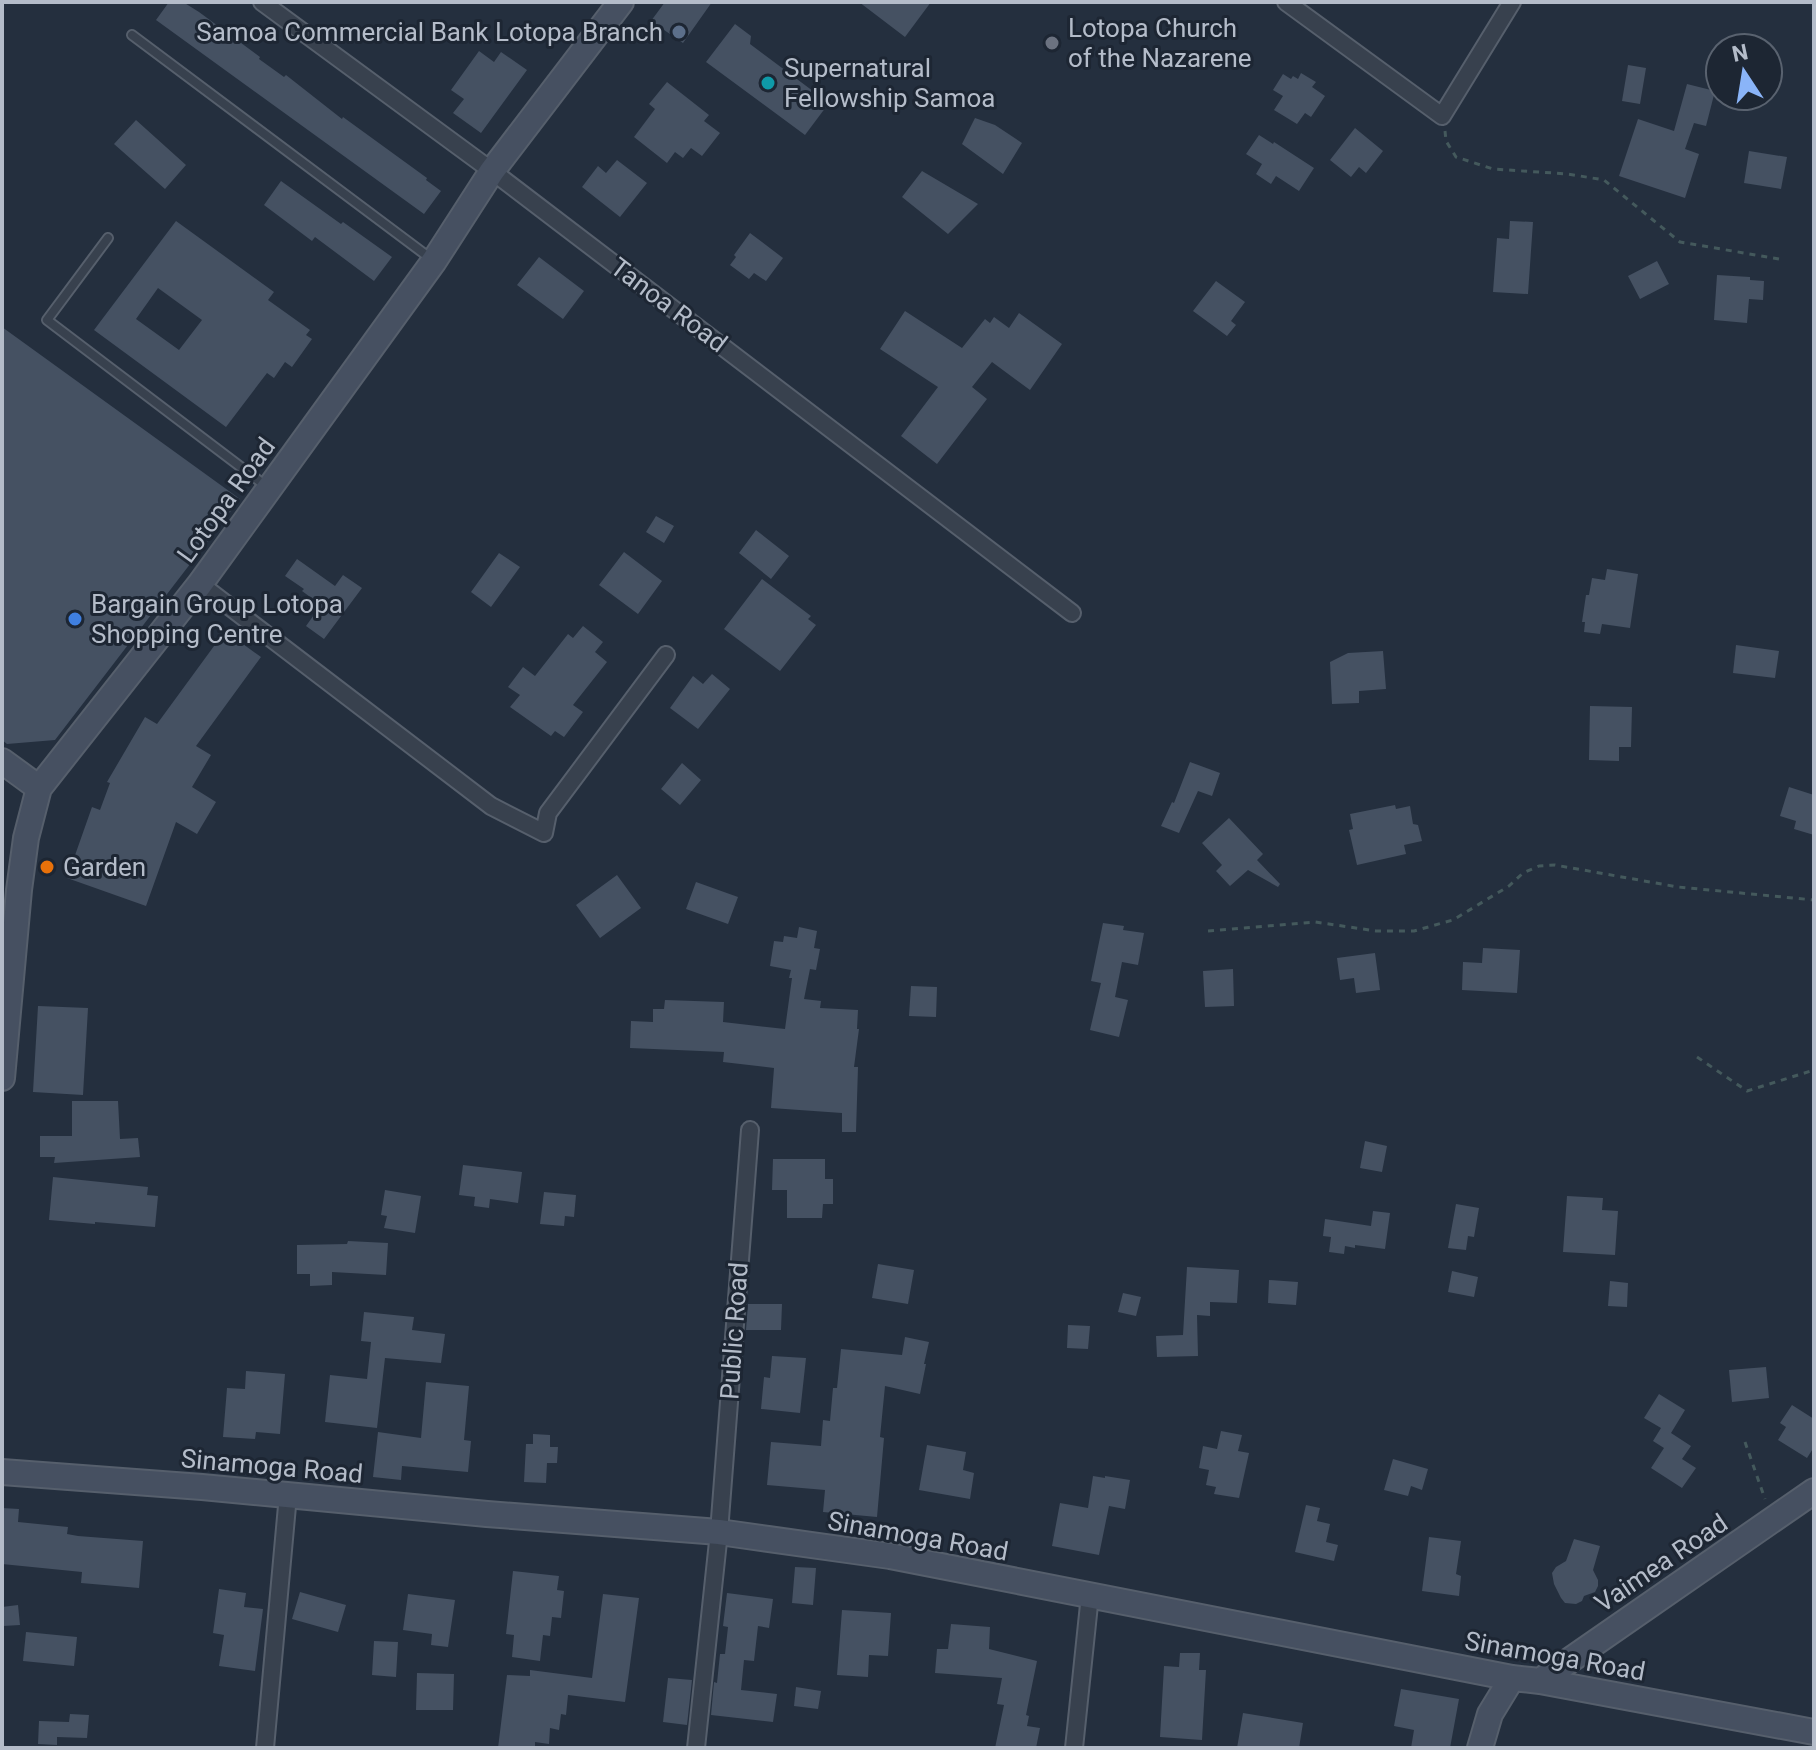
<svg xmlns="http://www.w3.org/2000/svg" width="1816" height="1750" viewBox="0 0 1816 1750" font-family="Roboto,sans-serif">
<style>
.building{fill:#455162;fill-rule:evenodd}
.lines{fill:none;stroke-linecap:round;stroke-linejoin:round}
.lane-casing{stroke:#565f6c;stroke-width:12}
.street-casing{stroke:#565f6c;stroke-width:20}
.secondary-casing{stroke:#565f6c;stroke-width:28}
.path{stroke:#44595c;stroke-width:3;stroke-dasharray:6 6;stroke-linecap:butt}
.lane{stroke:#38414e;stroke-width:8}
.street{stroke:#38414e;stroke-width:16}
.secondary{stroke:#465061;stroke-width:24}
.service-dot{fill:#5c6f8a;stroke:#1d2633;stroke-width:3}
.worship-dot{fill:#6b7280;stroke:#1d2633;stroke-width:3}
.culture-dot{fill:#0f9aa8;stroke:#1d2633;stroke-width:3}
.shop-dot{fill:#3f7fe0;stroke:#1d2633;stroke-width:3}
.food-dot{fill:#e8710a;stroke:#1d2633;stroke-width:3}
.labels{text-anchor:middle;stroke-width:6;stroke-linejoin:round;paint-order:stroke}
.poi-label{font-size:26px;fill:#b4bcc9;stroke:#1d2633;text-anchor:start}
.street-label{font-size:26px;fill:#b4bcc9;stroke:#1d2633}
</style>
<rect width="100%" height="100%" fill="#242f3e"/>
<path class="building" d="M169 2H183L199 12 260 57 259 59 284 77 286 75 342 119 343 117 427 178 426 180 441 191 424 214 156 20Z
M665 2H712L683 43 651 21Z
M859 2H931L905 37Z
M735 24 751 36 750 44 829 103 805 135 706 62Z
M479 51 494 62 501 52 527 70 481 133 453 113 464 99 451 90Z
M1628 65 1646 68 1640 104 1622 101Z
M1301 73 1316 82 1312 87 1325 96 1311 117 1305 113 1297 124 1274 110 1283 96 1273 90 1283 74 1291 79 1293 76 1298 79Z
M667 82 709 115 704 121 720 133 702 156 691 148 683 158 675 152 667 163 634 137 655 109 649 104Z
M1687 84 1715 91 1706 126 1694 123 1685 149 1699 154 1685 198 1619 176 1638 119 1674 131Z
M975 118 995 125 1022 143 1003 174 962 144Z
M136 120 186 165 165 189 114 144Z
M1355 128 1383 151 1366 173 1359 167 1351 177 1330 160Z
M1259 135 1273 144 1274 142 1314 168 1299 191 1276 176 1271 184 1256 174 1262 164 1246 154Z
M1749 151 1787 157 1781 189 1744 183Z
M617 160 647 183 620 217 582 187 598 166 606 173Z
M922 171 978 204 948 234 902 197Z
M281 181 341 224 343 222 392 257 374 281 315 237 312 241 264 205Z
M176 221 274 292 268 300 310 330 306 335 312 339 292 367 285 362 274 378 267 373 226 427 94 330ZM158 288 202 320 179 350 136 319Z
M1510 221 1533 222 1528 294 1493 292 1497 238 1509 239Z
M750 233 783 258 766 281 754 273 749 279 730 265 736 257 734 255Z
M539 257 584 291 563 319 517 285Z
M1657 261 1669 284 1640 299 1628 276Z
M1717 275 1750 277V280L1764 281 1763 300 1749 299 1747 323 1714 320Z
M1216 281 1245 302 1231 321 1236 325 1227 336 1193 311Z
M905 311 962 348 985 319 990 323 994 317 1009 328 1019 313 1062 344 1030 390 992 362 972 387 987 399 937 464 901 436 938 387 880 349Z
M2 327 240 499 55 740 7 744 2 740Z
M656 516 674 526 664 543 646 532Z
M756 530 789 556 771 579 739 553Z
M624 552 662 581 638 614 599 585Z
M499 553 520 567 491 607 471 592Z
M297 559 335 586 343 575 362 588 324 639 306 626 321 605 302 591 304 589 285 576Z
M1607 569 1638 574 1630 628 1602 624 1600 634 1584 632 1585 622H1582L1586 595H1589L1592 578 1605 580Z
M762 579 811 616 808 619 816 625 780 671 724 629Z
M583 626 603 642 595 652 607 662 573 705 583 712 564 737 555 731 551 736 510 707 520 695 508 687 523 667 535 676 568 634 573 638Z
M225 631 261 657 196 746 211 755 192 787 216 802 197 834 176 822 146 906 67 878 92 807 100 810 110 783 107 782 145 717 157 724Z
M1736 645 1779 651 1775 678 1733 673Z
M1383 651 1386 689 1359 691V703L1332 704 1330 662 1348 653Z
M712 674 730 689 698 729 670 708 693 676 703 684Z
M1590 706 1632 707 1631 747H1619V761L1589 760Z
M1190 762 1220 773 1212 796 1198 791 1179 833 1161 826 1172 802 1174 803Z
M682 763 701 780 680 805 661 789Z
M1789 787 1814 795V835L1794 829 1796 821 1780 816Z
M1395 805 1396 809 1410 806 1413 824 1418 825 1422 841 1404 845 1406 854 1357 865 1349 830 1353 829 1350 814Z
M1229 818 1263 854 1257 860 1280 884 1278 887 1248 870 1230 886 1216 871 1222 865 1202 843Z
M617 875 641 908 600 938 576 905Z
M696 882 738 897 728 924 686 909Z
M1103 923 1124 926 1123 930 1144 933 1138 965 1122 962 1115 997 1128 1000 1119 1037 1090 1030 1101 983 1091 981Z
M799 927 817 931 814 948 820 949 816 970 810 969 804 999 821 1001 820 1008 858 1010 857 1029H859L854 1067H858L856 1132H842V1113L771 1108 774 1068 723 1062 724 1052 630 1048 631 1021 653 1022V1009H664L665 1000 724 1002 723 1022 785 1029 792 978H789L791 970 770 966 774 941 783 942 784 936 797 938Z
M1483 948 1520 950 1517 993 1462 990 1463 962 1482 963Z
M1375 953 1380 990 1356 993 1354 978 1340 980 1337 958Z
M1233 969 1234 1006 1205 1007 1203 971Z
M911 986 937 987 936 1017 909 1016Z
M38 1006 88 1008 83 1095 33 1092Z
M72 1101H118L120 1139 138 1138 140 1157 54 1163 55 1157H40V1136H72Z
M1365 1141 1387 1146 1382 1172 1360 1168Z
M773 1159H825V1179H833V1204H823L822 1218H787V1190H772Z
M463 1165 522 1172 518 1203 490 1199 489 1208 474 1206 475 1197 459 1195Z
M53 1177 148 1187 147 1195 158 1196 155 1227 95 1222V1224L49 1220Z
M385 1190 421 1196 415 1233 384 1228 387 1216 381 1215Z
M544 1192 576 1195 574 1217 565 1216 564 1226 540 1224Z
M1567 1196 1603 1198 1602 1210 1618 1211 1615 1255 1563 1252Z
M1456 1204 1479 1208 1474 1237 1468 1236 1466 1250 1448 1248Z
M1373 1211 1390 1213 1385 1249 1355 1245V1248L1345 1246 1344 1254 1329 1252 1331 1237 1323 1236 1325 1219 1371 1226Z
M348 1241 388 1243 386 1275 332 1272V1285L310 1286V1274H297V1245L347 1244Z
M878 1264 914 1270 908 1304 872 1298Z
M1187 1267 1239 1270 1237 1303 1210 1302V1316L1197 1315 1198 1356 1157 1357 1156 1336 1183 1335Z
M1452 1271 1478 1277 1474 1297 1448 1292Z
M1269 1280 1298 1282 1296 1305 1268 1303Z
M1610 1281 1628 1283 1627 1307 1608 1306Z
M1123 1293 1141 1297 1136 1316 1118 1312Z
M748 1304H782L781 1330H746Z
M364 1312 414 1317 412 1330 445 1334 441 1363 385 1358 377 1428 325 1422 330 1375 367 1379 371 1342 361 1341Z
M1068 1325 1090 1326 1088 1349 1067 1348Z
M905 1337 929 1342 924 1364H926L920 1394 885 1386 880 1437 884 1438 877 1517 823 1512 825 1490 767 1485 771 1442 821 1446 823 1420 830 1421 833 1388H837L841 1349 902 1355Z
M772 1356 806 1358 800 1413 761 1409 764 1377 770 1378Z
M1766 1367 1769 1398 1732 1402 1729 1370Z
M246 1371 285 1374 280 1434 256 1432 255 1439 223 1437 227 1388 245 1389Z
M426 1382 469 1386 464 1440 471 1441 468 1472 402 1466 401 1480 373 1477 378 1432 421 1438Z
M1659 1394 1685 1410 1671 1433 1691 1446 1682 1459 1696 1468 1682 1488 1651 1468 1664 1448 1653 1441 1661 1428 1644 1418Z
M1792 1405 1814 1419V1447L1807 1458 1778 1440 1786 1427 1780 1423Z
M1221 1431 1242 1435 1238 1451 1249 1453 1239 1498 1214 1494 1216 1487 1206 1485 1209 1470 1199 1468 1203 1446 1217 1449Z
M533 1434 550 1435V1447H558L557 1463H547L546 1483 524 1482 526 1444H533Z
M927 1445 966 1452 963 1470 974 1473 970 1499 919 1490Z
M1393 1459 1428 1469 1422 1490 1411 1486 1408 1496 1384 1490Z
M1093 1476 1105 1478V1476L1130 1480 1125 1509 1109 1506 1099 1555 1052 1546 1060 1503 1088 1508Z
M1306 1505 1320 1508 1317 1521 1330 1524 1326 1542 1338 1545 1334 1561 1295 1552Z
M2 1508 19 1509 18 1522 68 1527 67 1534 78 1536 143 1541 139 1588 81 1583 82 1572 2 1564Z
M1429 1537 1461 1541 1456 1574 1461 1576 1459 1596 1422 1591Z
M1574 1539 1600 1546 1593 1570 1598 1580V1586L1595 1592 1584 1596 1582 1601 1576 1604 1565 1603 1561 1598 1554 1584 1552 1573 1556 1567 1566 1561Z
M795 1567 816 1568 813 1605 792 1603Z
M513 1571 559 1576 557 1590 564 1591 561 1618 552 1617 550 1636 543 1635 540 1661 512 1657 514 1635 506 1634Z
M219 1589 246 1593 244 1607 263 1609 255 1671 219 1666 224 1635 213 1633Z
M300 1592 346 1605 338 1632 292 1619Z
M727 1593 773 1599 769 1628 758 1626 754 1661 744 1660 741 1690 777 1694 773 1722 711 1715 714 1682 717 1683 720 1654H725L728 1627 723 1626Z
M408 1594 455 1600 448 1647 431 1645 432 1634 403 1630Z
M603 1594 639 1598 625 1702 568 1695 566 1715 561 1714 559 1730 550 1728 549 1744 535 1742V1748H498L507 1675 530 1676V1670L592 1678Z
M18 1605 20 1625 3 1626 2 1607Z
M842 1610 891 1613 888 1656 869 1655 868 1677 837 1675Z
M951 1624 990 1627 989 1649 1037 1661 1026 1715 1029 1716 1027 1726 1040 1728 1036 1748H995L1004 1705 997 1704 1002 1678 935 1673 937 1649H948Z
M26 1632 77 1637 74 1666 23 1661Z
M374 1641 398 1642 396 1677 372 1675Z
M1180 1653H1200L1199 1670H1206L1202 1740 1160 1737 1164 1666 1179 1667Z
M417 1673 454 1674 453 1710H416Z
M668 1678 692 1680 687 1725 663 1722Z
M796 1687 821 1691 818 1709 794 1706Z
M1401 1689 1459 1699 1450 1748H1411L1414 1730 1394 1726Z
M1243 1713 1303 1723 1299 1748H1237Z
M70 1714 89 1715 87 1738 57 1737V1745L38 1744 39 1721 69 1722Z"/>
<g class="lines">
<g class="lane-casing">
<path id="lane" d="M132 35 430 258
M108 238 47 320 266 486"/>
</g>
<g class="street-casing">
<path id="street" d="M262 2 492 171 1072 613
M1286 2 1442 116 1512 2
M200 584 491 806 544 833 548 813 666 655
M265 1748 288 1495
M696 1748 719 1532 750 1130
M1074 1748 1090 1595"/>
</g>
<g class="secondary-casing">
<path id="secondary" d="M2 761 39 788
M2 1078 19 890 26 838 39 788 200 584 434 261 492 171 621 2
M2 1472 202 1487 487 1514 719 1532 890 1556 1512 1678 1540 1681 1814 1732
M1540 1681 1814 1491
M1480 1748 1490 1714 1512 1678"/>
</g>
<path class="path" d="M1445 131 1446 141 1456 157 1493 169 1568 174 1604 180 1680 242 1779 259
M1208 931 1315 922 1376 931H1414L1453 920 1509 886 1523 873 1539 866 1555 865 1678 887 1814 900
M1697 1057 1747 1091 1814 1070
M1745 1442 1765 1499"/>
<use href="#lane" class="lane"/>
<use href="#street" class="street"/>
<use href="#secondary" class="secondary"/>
</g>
<circle class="service-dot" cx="679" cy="32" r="8"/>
<circle class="worship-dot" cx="1052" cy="43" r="8"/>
<circle class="culture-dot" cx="768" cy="83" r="8"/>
<circle class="shop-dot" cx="75" cy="619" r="8"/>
<circle class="food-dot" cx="47" cy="867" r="8"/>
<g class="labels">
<g class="poi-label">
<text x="1068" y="37">Lotopa Church<tspan x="1068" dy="30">of the Nazarene</tspan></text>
<text x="663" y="41" text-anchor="end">Samoa Commercial Bank Lotopa Branch</text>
<text x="784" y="77">Supernatural<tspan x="784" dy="30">Fellowship Samoa</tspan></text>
<text x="91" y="613">Bargain Group Lotopa<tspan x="91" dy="30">Shopping Centre</tspan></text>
<text x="63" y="876">Garden</text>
</g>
<g class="street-label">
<text transform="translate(669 305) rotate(37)" y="9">Tanoa Road</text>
<text transform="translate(226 500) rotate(-54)" y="9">Lotopa Road</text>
<text transform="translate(734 1331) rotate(-86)" y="9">Public Road</text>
<text transform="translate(272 1466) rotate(5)" y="9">Sinamoga Road</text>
<text transform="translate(918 1536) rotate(10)" y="9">Sinamoga Road</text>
<text transform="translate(1661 1563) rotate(-34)" y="9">Vaimea Road</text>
<text transform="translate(1555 1656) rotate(10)" y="9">Sinamoga Road</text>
</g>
</g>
<rect width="1816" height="1750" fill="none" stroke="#b4bcc9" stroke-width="8"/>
<g transform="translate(1744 72) rotate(348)"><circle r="38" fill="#1d2633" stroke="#59626f" stroke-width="2"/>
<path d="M0-6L14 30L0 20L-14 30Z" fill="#8ab4f8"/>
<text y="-12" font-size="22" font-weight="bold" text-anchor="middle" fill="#b4bcc9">N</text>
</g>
</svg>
